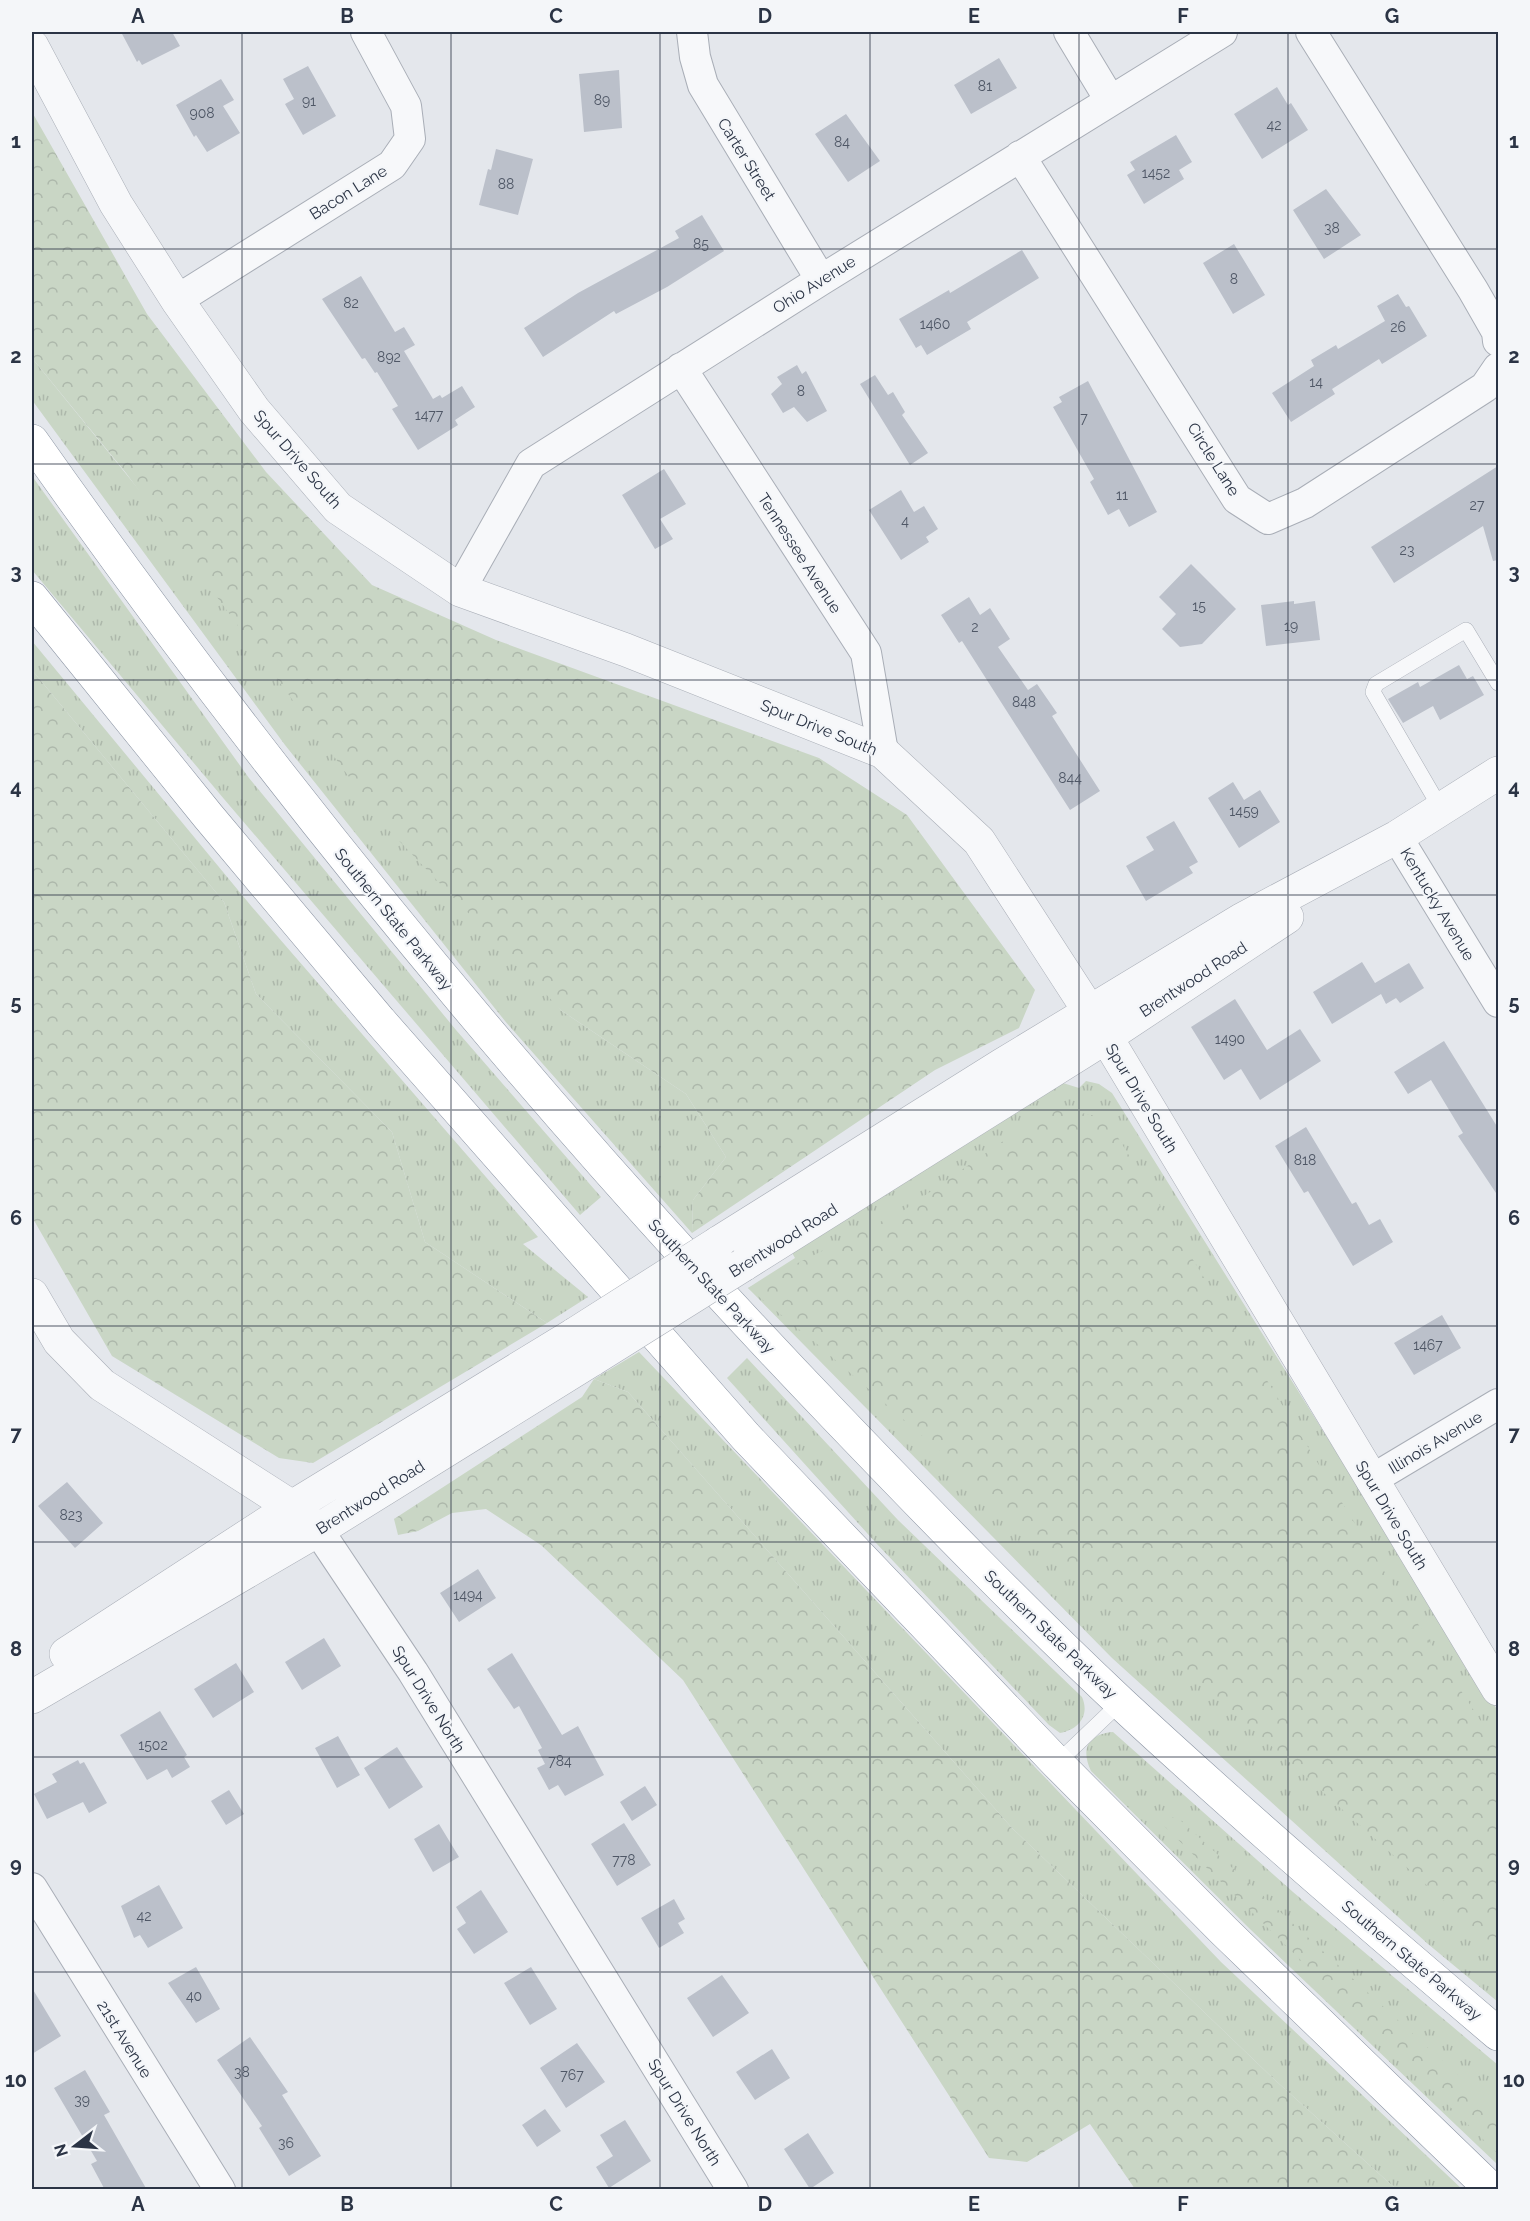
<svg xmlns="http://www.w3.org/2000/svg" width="1530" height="2221" viewBox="0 0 1530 2221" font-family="Raleway,sans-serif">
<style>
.grass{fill:url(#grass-tufts)}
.forest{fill:url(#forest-crowns)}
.building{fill:#bbc0ca}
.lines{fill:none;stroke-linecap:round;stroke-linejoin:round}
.service-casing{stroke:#a9aeb7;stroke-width:16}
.minor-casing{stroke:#a9aeb7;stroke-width:32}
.tertiary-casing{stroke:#a9aeb7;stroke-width:34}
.motorway-casing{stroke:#8b94a3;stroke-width:34}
.service{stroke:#f7f8fa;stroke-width:15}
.minor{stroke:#f7f8fa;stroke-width:30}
.tertiary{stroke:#f7f8fa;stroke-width:33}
.motorway{stroke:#fff;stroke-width:33}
.tertiary-bridge-casing{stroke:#a9aeb7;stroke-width:34;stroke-linecap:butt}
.tertiary-bridge{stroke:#f7f8fa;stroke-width:33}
.grid{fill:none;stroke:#2b3445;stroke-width:1.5;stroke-opacity:0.55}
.labels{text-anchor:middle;stroke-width:4.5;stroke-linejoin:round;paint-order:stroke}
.number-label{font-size:14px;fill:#4f5766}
.street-label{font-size:16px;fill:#2b3445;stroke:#f4f6f9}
.neatline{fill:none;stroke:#2b3445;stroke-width:2}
.grid-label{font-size:20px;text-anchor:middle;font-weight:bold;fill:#2b3445}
</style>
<defs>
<pattern id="grass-tufts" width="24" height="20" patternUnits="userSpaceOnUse" patternTransform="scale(1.5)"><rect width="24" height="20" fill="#c9d6c5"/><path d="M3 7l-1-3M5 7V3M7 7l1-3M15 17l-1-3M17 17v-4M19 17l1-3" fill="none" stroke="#adb8ab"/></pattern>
<pattern id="forest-crowns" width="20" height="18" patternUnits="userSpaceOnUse" patternTransform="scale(1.5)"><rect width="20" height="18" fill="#c9d6c5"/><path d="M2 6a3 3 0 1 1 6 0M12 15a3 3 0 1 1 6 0" fill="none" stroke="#adb8ab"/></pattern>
</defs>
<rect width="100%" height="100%" fill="#e4e7ec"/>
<path class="grass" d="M32 358 562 1011 686 1094 726 1157 693 1200 692 1233 505 1021 285 745 32 400Z
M32 476 249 778 456 1030 601 1197 580 1215 224 799 32 570Z
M32 641 252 907 538 1237 523 1244 588 1297 547 1323 425 1242 392 1132 256 994 224 902 32 670Z
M1086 1081 1099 1084 1112 1093 1498 1711V2002L1428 1944 1112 1658 748 1288 795 1258 791 1251 1063 1083 1079 1088Z
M639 1352 1221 1962 1462 2189H1396L1276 2081 1012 1828 628 1392 594 1379Z
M747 1358 898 1520 1082 1697C1090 1715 1079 1730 1060 1733L1049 1725 876 1543 727 1378Z
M1113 1732 1293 1892 1498 2065V2165L1251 1930 1091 1771C1080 1748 1089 1734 1113 1732Z"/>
<path class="forest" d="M32 112 147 314 266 472 372 585 496 640 819 758 907 815 1035 990 1019 1028 935 1070 692 1233 693 1200 726 1157 686 1094 562 1011 385 826 126 473 32 358Z
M32 670 224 902 256 994 392 1132 425 1242 547 1323 313 1463 279 1458 112 1356 32 1217Z
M1052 1107 1106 1118 1389 1579 1498 1748V1949L1037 1536 817 1344 748 1288 904 1210Z
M594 1379 628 1392 1012 1828 1276 2081 1396 2189H1135L1090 2124 1027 2162 989 2158 683 1680 541 1545 486 1509 452 1513 418 1531 398 1535 394 1519 582 1397Z
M1151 1813 1179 1819 1498 2112V2154Z"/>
<path class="building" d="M121 32H172L180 46 142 65 139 60 137 62Z
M999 58 1017 88 971 114 954 85Z
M308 66 336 116 303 135 285 104 294 99 283 79Z
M619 70 622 128 584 132 579 74Z
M221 79 234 100 223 106 240 133 207 152 196 135 194 137 176 105Z
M1277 87 1288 105 1291 103 1308 130 1262 159 1234 114Z
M846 114 880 161 848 182 815 134Z
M1176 135 1192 162 1179 170 1184 179 1144 204 1127 175 1135 170 1130 162Z
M496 149 533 159 518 215 479 205 488 169 491 170Z
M1326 189 1361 235 1324 259 1293 210Z
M702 215 724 251 667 287 616 314 614 311 543 357 524 328 578 293 679 238 675 231Z
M1234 244 1265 295 1233 314 1203 263Z
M1022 250 1039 278 967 322 971 329 937 349 927 355 921 345 916 348 899 319 949 290 950 293Z
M361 276 395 332 404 327 415 345 404 351 433 399 440 395 442 398 462 386 475 407 455 420 458 425 418 450 392 409 398 406 377 372 375 373 365 358 362 359 322 299Z
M1398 294 1406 307 1409 306 1427 336 1382 364 1379 359 1332 389 1335 394 1291 422 1272 393 1314 366 1311 360 1336 345 1338 349 1385 321 1377 306Z
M797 365 802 374 806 371 827 411 807 422 794 407 783 413 771 394 782 384 777 377Z
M875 375 888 395 893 392 905 412 902 415 928 453 910 465 860 384Z
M1088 381 1157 512 1129 527 1119 509 1108 515 1090 482 1094 479 1053 407 1062 402 1059 397Z
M1498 466V560L1493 561 1483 526 1394 583 1371 547Z
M664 469 686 504 660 519 673 539 655 549 622 495Z
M901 490 914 512 924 506 938 529 926 537 929 542 901 560 869 510Z
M1191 564 1236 609 1202 644 1180 647 1162 629 1176 614 1159 597Z
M969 597 980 615 990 608 1010 639 998 647 1028 690 1037 684 1057 713 1052 716 1100 791 1070 810 962 641 959 643 941 615Z
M1294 601V604L1315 601 1320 640 1266 646 1261 605Z
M1459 665 1467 679 1473 676 1484 695 1440 720 1433 706 1403 723 1388 699 1418 682 1420 687Z
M1233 782 1244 800 1260 790 1280 822 1239 848 1208 798Z
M1174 821 1198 862 1189 867 1193 873 1146 901 1126 866 1154 850 1146 837Z
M1362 962 1375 983 1409 963 1424 988 1400 1003 1396 998 1386 1004 1381 994 1332 1024 1313 992Z
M1235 999 1267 1050 1300 1029 1321 1061 1260 1100 1241 1069 1224 1080 1191 1027Z
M1444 1041 1498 1128V1196L1458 1136 1463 1133 1431 1080 1408 1094 1394 1072Z
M1306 1127 1352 1204 1356 1202 1369 1225 1380 1219 1393 1242 1353 1266 1308 1191 1304 1193 1275 1146Z
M1442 1315 1461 1348 1414 1375 1394 1343Z
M67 1482 103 1523 75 1548 38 1506Z
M478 1569 496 1598 459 1622 440 1593Z
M324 1638 341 1666 302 1690 285 1662Z
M512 1653 562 1735 578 1726 604 1775 565 1796 558 1785 549 1790 537 1768 545 1764 538 1750 542 1748 519 1706 514 1709 487 1669Z
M236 1663 254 1692 213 1718 194 1689Z
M160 1711 187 1755 184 1757 190 1767 172 1778 167 1769 147 1780 120 1735Z
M338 1736 360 1775 337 1788 315 1748Z
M397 1747 423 1787 389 1809 364 1768Z
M78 1760 80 1764 84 1762 107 1803 89 1813 83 1802 47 1819 34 1794 57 1782 52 1774Z
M645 1786 657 1805 632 1821 620 1802Z
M229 1790 244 1814 226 1825 211 1801Z
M624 1823 651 1865 617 1886 591 1844Z
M439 1824 459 1857 433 1872 414 1839Z
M159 1885 183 1928 148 1948 140 1935 134 1938 121 1906Z
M481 1890 508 1932 474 1954 457 1929 466 1923 456 1907Z
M674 1899 685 1919 678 1923 684 1933 659 1948 641 1918Z
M196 1967 220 2009 196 2023 168 1983Z
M531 1967 557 2009 530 2025 504 1983Z
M722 1975 749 2013 713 2037 687 1998Z
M32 1988 61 2036 32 2054Z
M250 2037 288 2092 282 2095 321 2156 289 2176 259 2128 262 2126 217 2060Z
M577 2043 605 2082 566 2108 540 2068Z
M772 2049 790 2078 755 2100 736 2072Z
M85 2070 110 2112 104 2115 147 2190H105L91 2164 97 2161 54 2088Z
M545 2109 561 2131 537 2147 522 2125Z
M625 2120 651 2161 609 2188 596 2167 613 2156 600 2135Z
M808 2133 834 2173 810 2189 784 2149Z"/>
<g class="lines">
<g class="service-casing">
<path id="service" d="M1441 809 1373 692 1376 684 1466 630 1498 683
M1057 1763 1121 1702"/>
</g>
<g class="minor-casing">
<path id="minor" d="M692 32 695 57 703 85 821 280
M1069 32 1110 100
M1311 32 1473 290 1497 332 1498 341
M1020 156 1237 499 1268 519 1305 503 1485 387 1498 368
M177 300 392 165 410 139 406 106 366 32
M681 368 866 653 883 752
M460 590 531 464 821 280 1222 32
M1397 837 1498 1002
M1371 1480 1498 1404
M318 1530 413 1672 733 2190
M32 1888 220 2190"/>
</g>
<g class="tertiary-casing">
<path id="tertiary" d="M32 46 116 204 177 300 254 410 338 508 460 590 626 650 883 752 979 841 1106 1037 1498 1689
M718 1243 1002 1065 1241 920 1397 837 1498 773
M743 1265 1106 1037 1287 917
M32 1295 59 1341 102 1385 292 1507 308 1521
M66 1654 292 1507 575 1334
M32 1697 318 1530 593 1359"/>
</g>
<g class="motorway-casing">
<path id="motorway" d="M32 441C275 786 543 1112 836 1417 929 1514 1023 1611 1121 1703 1244 1817 1371 1926 1498 2034
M32 598 208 816 380 1021 746 1437 1057 1763 1224 1931 1492 2190"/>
</g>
<use href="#service" class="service"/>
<use href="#minor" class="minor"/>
<use href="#tertiary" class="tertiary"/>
<use href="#motorway" class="motorway"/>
<g class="tertiary-bridge-casing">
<path id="tertiary-bridge" d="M575 1334 718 1243
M593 1359 743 1265"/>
</g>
<use href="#tertiary-bridge" class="tertiary-bridge"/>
</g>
<path class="grid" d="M242 32V2190M451 32V2190M660 32V2190M870 32V2190M1079 32V2190M1288 32V2190M32 249H1498M32 464H1498M32 680H1498M32 895H1498M32 1110H1498M32 1326H1498M32 1542H1498M32 1757H1498M32 1972H1498"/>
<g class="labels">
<g class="number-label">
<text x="985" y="91">81</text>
<text x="602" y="105">89</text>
<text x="309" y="106">91</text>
<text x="202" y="118">908</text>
<text x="1274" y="130">42</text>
<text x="842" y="147">84</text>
<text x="1156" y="178">1452</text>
<text x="506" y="189">88</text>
<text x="1332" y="233">38</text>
<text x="701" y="249">85</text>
<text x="1234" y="284">8</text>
<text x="351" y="308">82</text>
<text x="935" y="329">1460</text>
<text x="1398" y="332">26</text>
<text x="389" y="362">892</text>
<text x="1316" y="387">14</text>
<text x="801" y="396">8</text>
<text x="429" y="420">1477</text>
<text x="1084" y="423">7</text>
<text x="1122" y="500">11</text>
<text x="1477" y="510">27</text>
<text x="905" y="526">4</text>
<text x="1407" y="555">23</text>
<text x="1199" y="611">15</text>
<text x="1291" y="631">19</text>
<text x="975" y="632">2</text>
<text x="1024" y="707">848</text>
<text x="1070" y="783">844</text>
<text x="1244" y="816">1459</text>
<text x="1230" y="1044">1490</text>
<text x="1305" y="1165">818</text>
<text x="1428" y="1350">1467</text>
<text x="71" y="1520">823</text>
<text x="468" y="1600">1494</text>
<text x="153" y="1750">1502</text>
<text x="560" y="1766">784</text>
<text x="624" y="1865">778</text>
<text x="144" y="1921">42</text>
<text x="194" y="2001">40</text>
<text x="242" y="2077">38</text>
<text x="572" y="2080">767</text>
<text x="82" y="2105">39</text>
<text x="286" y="2148">36</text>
</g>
<g class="street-label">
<text transform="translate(747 159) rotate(58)" y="6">Carter Street</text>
<text transform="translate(348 192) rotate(-32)" y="6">Bacon Lane</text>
<text transform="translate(814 284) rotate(-32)" y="6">Ohio Avenue</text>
<text transform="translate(298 459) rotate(49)" y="6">Spur Drive South</text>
<text transform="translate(1214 459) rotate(58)" y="6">Circle Lane</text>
<text transform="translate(800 553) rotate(57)" y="6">Tennessee Avenue</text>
<text transform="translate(819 727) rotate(22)" y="6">Spur Drive South</text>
<text transform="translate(1438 904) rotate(59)" y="6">Kentucky Avenue</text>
<text transform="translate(394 919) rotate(51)" y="6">Southern State Parkway</text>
<text transform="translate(1193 979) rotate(-33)" y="6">Brentwood Road</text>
<text transform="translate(1142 1098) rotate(59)" y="6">Spur Drive South</text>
<text transform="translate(783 1240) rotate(-32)" y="6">Brentwood Road</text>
<text transform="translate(712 1286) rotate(47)" y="6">Southern State Parkway</text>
<text transform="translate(1435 1442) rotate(-31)" y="6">Illinois Avenue</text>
<text transform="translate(370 1497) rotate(-32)" y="6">Brentwood Road</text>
<text transform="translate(1392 1515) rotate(59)" y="6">Spur Drive South</text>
<text transform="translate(1051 1634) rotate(44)" y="6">Southern State Parkway</text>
<text transform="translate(429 1699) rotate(58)" y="6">Spur Drive North</text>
<text transform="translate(1412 1960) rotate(40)" y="6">Southern State Parkway</text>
<text transform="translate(125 2039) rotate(58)" y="6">21st Avenue</text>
<text transform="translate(685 2112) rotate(58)" y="6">Spur Drive North</text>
</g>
</g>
<rect width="1530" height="2221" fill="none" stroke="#f4f6f9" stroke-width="66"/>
<g transform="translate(75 2146) rotate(253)" stroke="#f4f6f9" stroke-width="4.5" paint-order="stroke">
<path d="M0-4.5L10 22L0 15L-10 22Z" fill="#2b3445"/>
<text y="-9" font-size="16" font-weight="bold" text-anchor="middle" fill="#2b3445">N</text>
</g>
<rect x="33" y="33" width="1464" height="2155" class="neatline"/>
<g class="grid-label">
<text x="138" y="23">A</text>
<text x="347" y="23">B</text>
<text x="556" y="23">C</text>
<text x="765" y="23">D</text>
<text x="974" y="23">E</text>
<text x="1183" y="23">F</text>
<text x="1392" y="23">G</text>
<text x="16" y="148">1</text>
<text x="1514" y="148">1</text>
<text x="16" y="363">2</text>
<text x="1514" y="363">2</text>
<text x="16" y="579">3</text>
<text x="1514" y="579">3</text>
<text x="16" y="794">4</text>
<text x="1514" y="794">4</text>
<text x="16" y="1010">5</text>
<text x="1514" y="1010">5</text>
<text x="16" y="1225">6</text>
<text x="1514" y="1225">6</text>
<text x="16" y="1441">7</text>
<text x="1514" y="1441">7</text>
<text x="16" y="1656">8</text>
<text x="1514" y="1656">8</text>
<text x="16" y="1872">9</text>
<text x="1514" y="1872">9</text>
<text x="16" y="2087">10</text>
<text x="1514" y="2087">10</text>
<text x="138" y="2211">A</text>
<text x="347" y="2211">B</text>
<text x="556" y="2211">C</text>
<text x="765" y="2211">D</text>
<text x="974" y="2211">E</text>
<text x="1183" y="2211">F</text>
<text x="1392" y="2211">G</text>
</g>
</svg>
